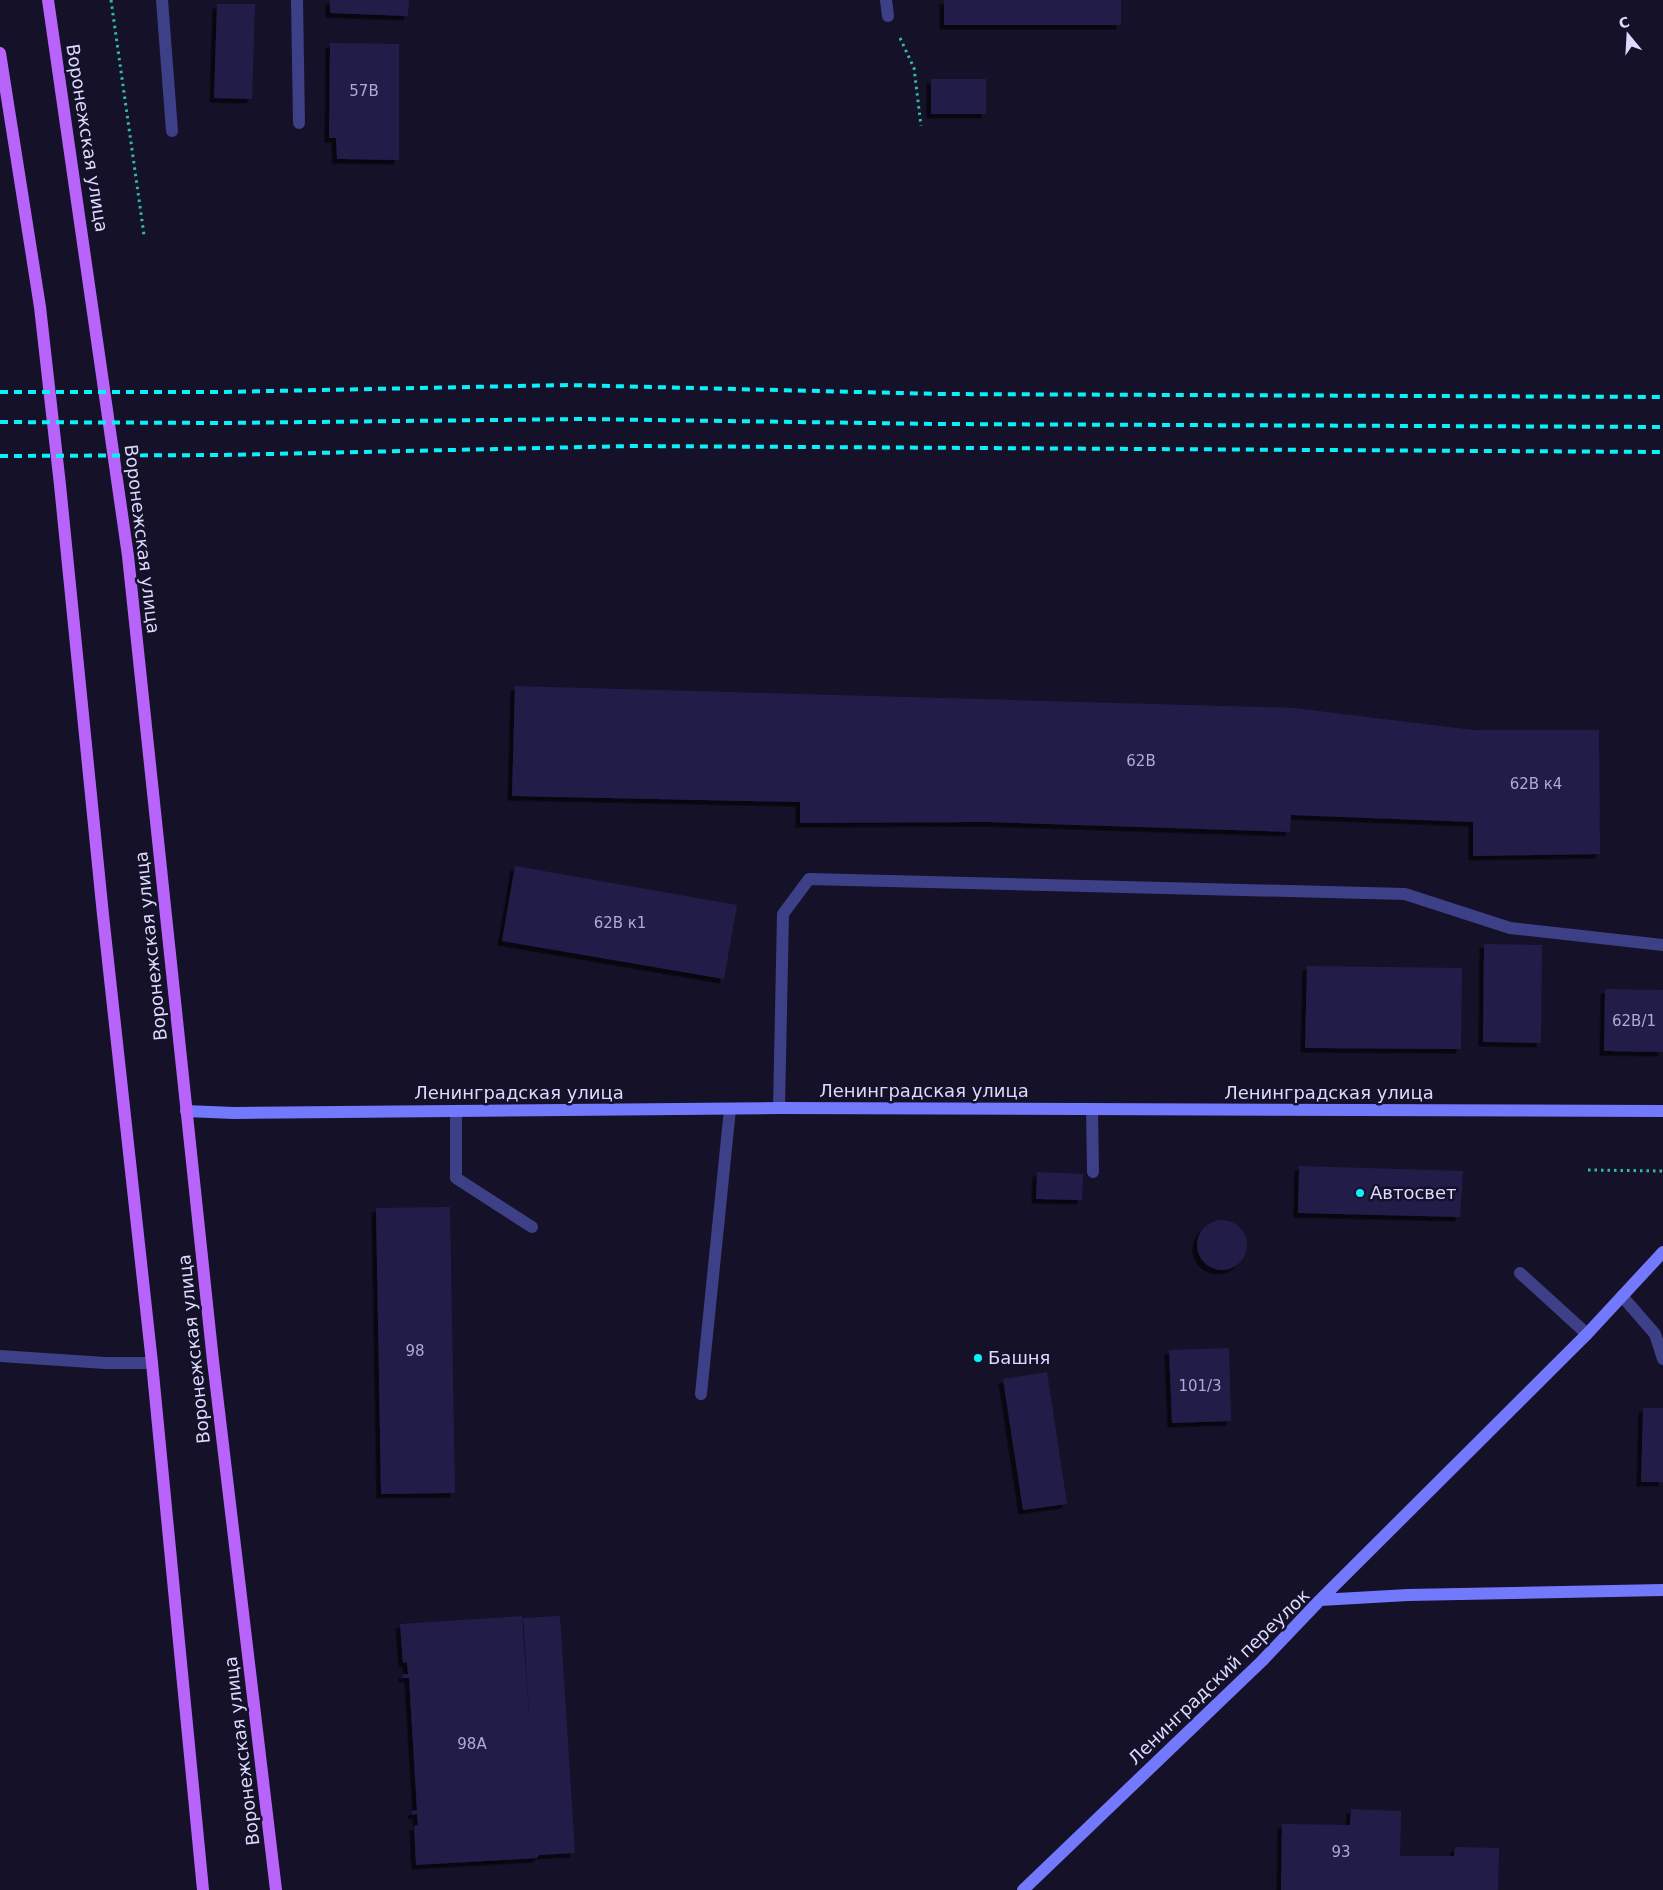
<svg xmlns="http://www.w3.org/2000/svg" width="1663" height="1890" viewBox="0 0 1663 1890" font-family="'DejaVu Sans',sans-serif">
<style>
.building{fill:#231d49;filter:url(#shadow)}
.lines{fill:none;stroke-linecap:round;stroke-linejoin:round}
.path{stroke:#33b9a8;stroke-width:3;stroke-dasharray:2.5 4;stroke-linecap:butt}
.lane{stroke:#3d4087;stroke-width:12}
.secondary{stroke:#7379fc;stroke-width:12}
.primary{stroke:#b864fb;stroke-width:12}
.rail{stroke:#0bf1f9;stroke-width:4;stroke-dasharray:8 6;stroke-linecap:butt}
.poi-dot{fill:#0bf1f9;stroke:#141129;stroke-width:2}
.labels{text-anchor:middle;stroke-width:5;stroke-linejoin:round;paint-order:stroke}
.number-label{font-size:15px;fill:#aeabd1}
.street-label{font-size:18px;fill:#dcdafe;stroke:#141129}
.poi-label{font-size:18px;fill:#dcdafe;stroke:#141129;text-anchor:start}
</style>
<defs>
<filter id="shadow"><feDropShadow dx="-4.5" dy="4.5" stdDeviation="0" flood-color="#0009"/></filter>
</defs>
<rect width="100%" height="100%" fill="#141129"/>
<path class="building" d="M330 0H409L408 16 330 13Z
M944 0H1121V25H944Z
M217 4H255L252 99 214 98Z
M330 43 399 44V160L337 159 336 138H329Z
M931 79H986V114H931Z
M515 686 1294 708 1473 730H1599L1600 854 1473 856V822L1291 815 1290 832 988 822 800 823V802L512 796Z
M515 866 737 905 724 979 502 941Z
M1484 944 1542 945 1541 1043 1483 1042Z
M1307 966 1462 968 1461 1049 1305 1048Z
M1605 989 1663 990V1052L1604 1051Z
M1299 1166 1463 1171 1460 1217 1298 1213Z
M1037 1172 1083 1174 1082 1200 1036 1199Z
M450 1207 455 1493 381 1494 376 1208Z
M1197 1245a25 25 0 1 1 50 0a25 25 0 1 1-50 0Z
M1229 1348 1231 1421 1172 1423 1169 1350Z
M1047 1372 1067 1504 1023 1510 1003 1379Z
M1643 1408H1663V1482H1641Z
M522 1616 531 1742 523 1618 560 1616 575 1853 539 1855 537 1858 416 1865 414 1826 418 1825 417 1814 412 1815V1811L417 1810 409 1678H403V1674H408L407 1662 403 1663 400 1624Z
M1351 1809 1401 1811 1400 1856H1454L1455 1847 1499 1848 1498 1890H1281L1282 1824 1350 1825Z"/>
<g class="lines">
<path class="path" d="M111 0 144 235
M900 38 914 68 921 126
M1588 1170 1663 1171"/>
<path class="lane" d="M162 0 172 131
M297 0 299 123
M886 0 888 16
M779 1108 783 914 809 879 1405 894 1510 928 1663 945
M1092 1110 1093 1172
M456 1111V1178L532 1227
M1520 1273 1587 1334
M1622 1296 1655 1334 1663 1359
M0 1356 105 1363H152
M701 1394 730 1109"/>
<path class="secondary" d="M186 1111 234 1113 779 1108 1663 1111
M1320 1600 1587 1334 1663 1252
M1023 1890 1262 1661 1320 1600 1408 1595 1663 1590"/>
<path class="primary" d="M48 0 128 556 213 1361 276 1890
M0 53 40 307 60 485 103 915 152 1363 203 1890"/>
<path class="rail" d="M0 392H222L568 385 942 394 1663 397
M0 422 221 423 584 419 939 424 1663 427
M0 456 224 455 632 446 1663 452"/>
</g>
<g class="poi-dot">
<circle cx="1360" cy="1193" r="5"/>
<circle cx="978" cy="1358" r="5"/>
</g>
<g class="labels">
<g class="number-label">
<text x="364" y="96">57В</text>
<text x="1141" y="766">62В</text>
<text x="1536" y="789">62В к4</text>
<text x="620" y="928">62В к1</text>
<text x="1634" y="1026">62В/1</text>
<text x="415" y="1356">98</text>
<text x="1200" y="1391">101/3</text>
<text x="472" y="1749">98А</text>
<text x="1341" y="1857">93</text>
</g>
<g class="street-label">
<text transform="translate(87 138) rotate(81)" y="6">Воронежская улица</text>
<text transform="translate(142 539) rotate(83)" y="6">Воронежская улица</text>
<text transform="translate(151 946) rotate(-96)" y="6">Воронежская улица</text>
<text x="924" y="1097">Ленинградская улица</text>
<text x="519" y="1099">Ленинградская улица</text>
<text x="1329" y="1099">Ленинградская улица</text>
<text transform="translate(194 1349) rotate(-96)" y="6">Воронежская улица</text>
<text transform="translate(1219 1677) rotate(-44)" y="6">Ленинградский переулок</text>
<text transform="translate(242 1751) rotate(-97)" y="6">Воронежская улица</text>
</g>
<g class="poi-label">
<text x="1370" y="1199">Автосвет</text>
<text x="988" y="1364">Башня</text>
</g>
</g>
<g transform="translate(1628 35) rotate(342)" stroke="#141129" stroke-width="4" paint-order="stroke">
<path d="M0-4L9 19L0 12L-9 19Z" fill="#dcdafe"/>
<text y="-8" font-size="14" font-weight="bold" text-anchor="middle" fill="#dcdafe">С</text>
</g>
</svg>
